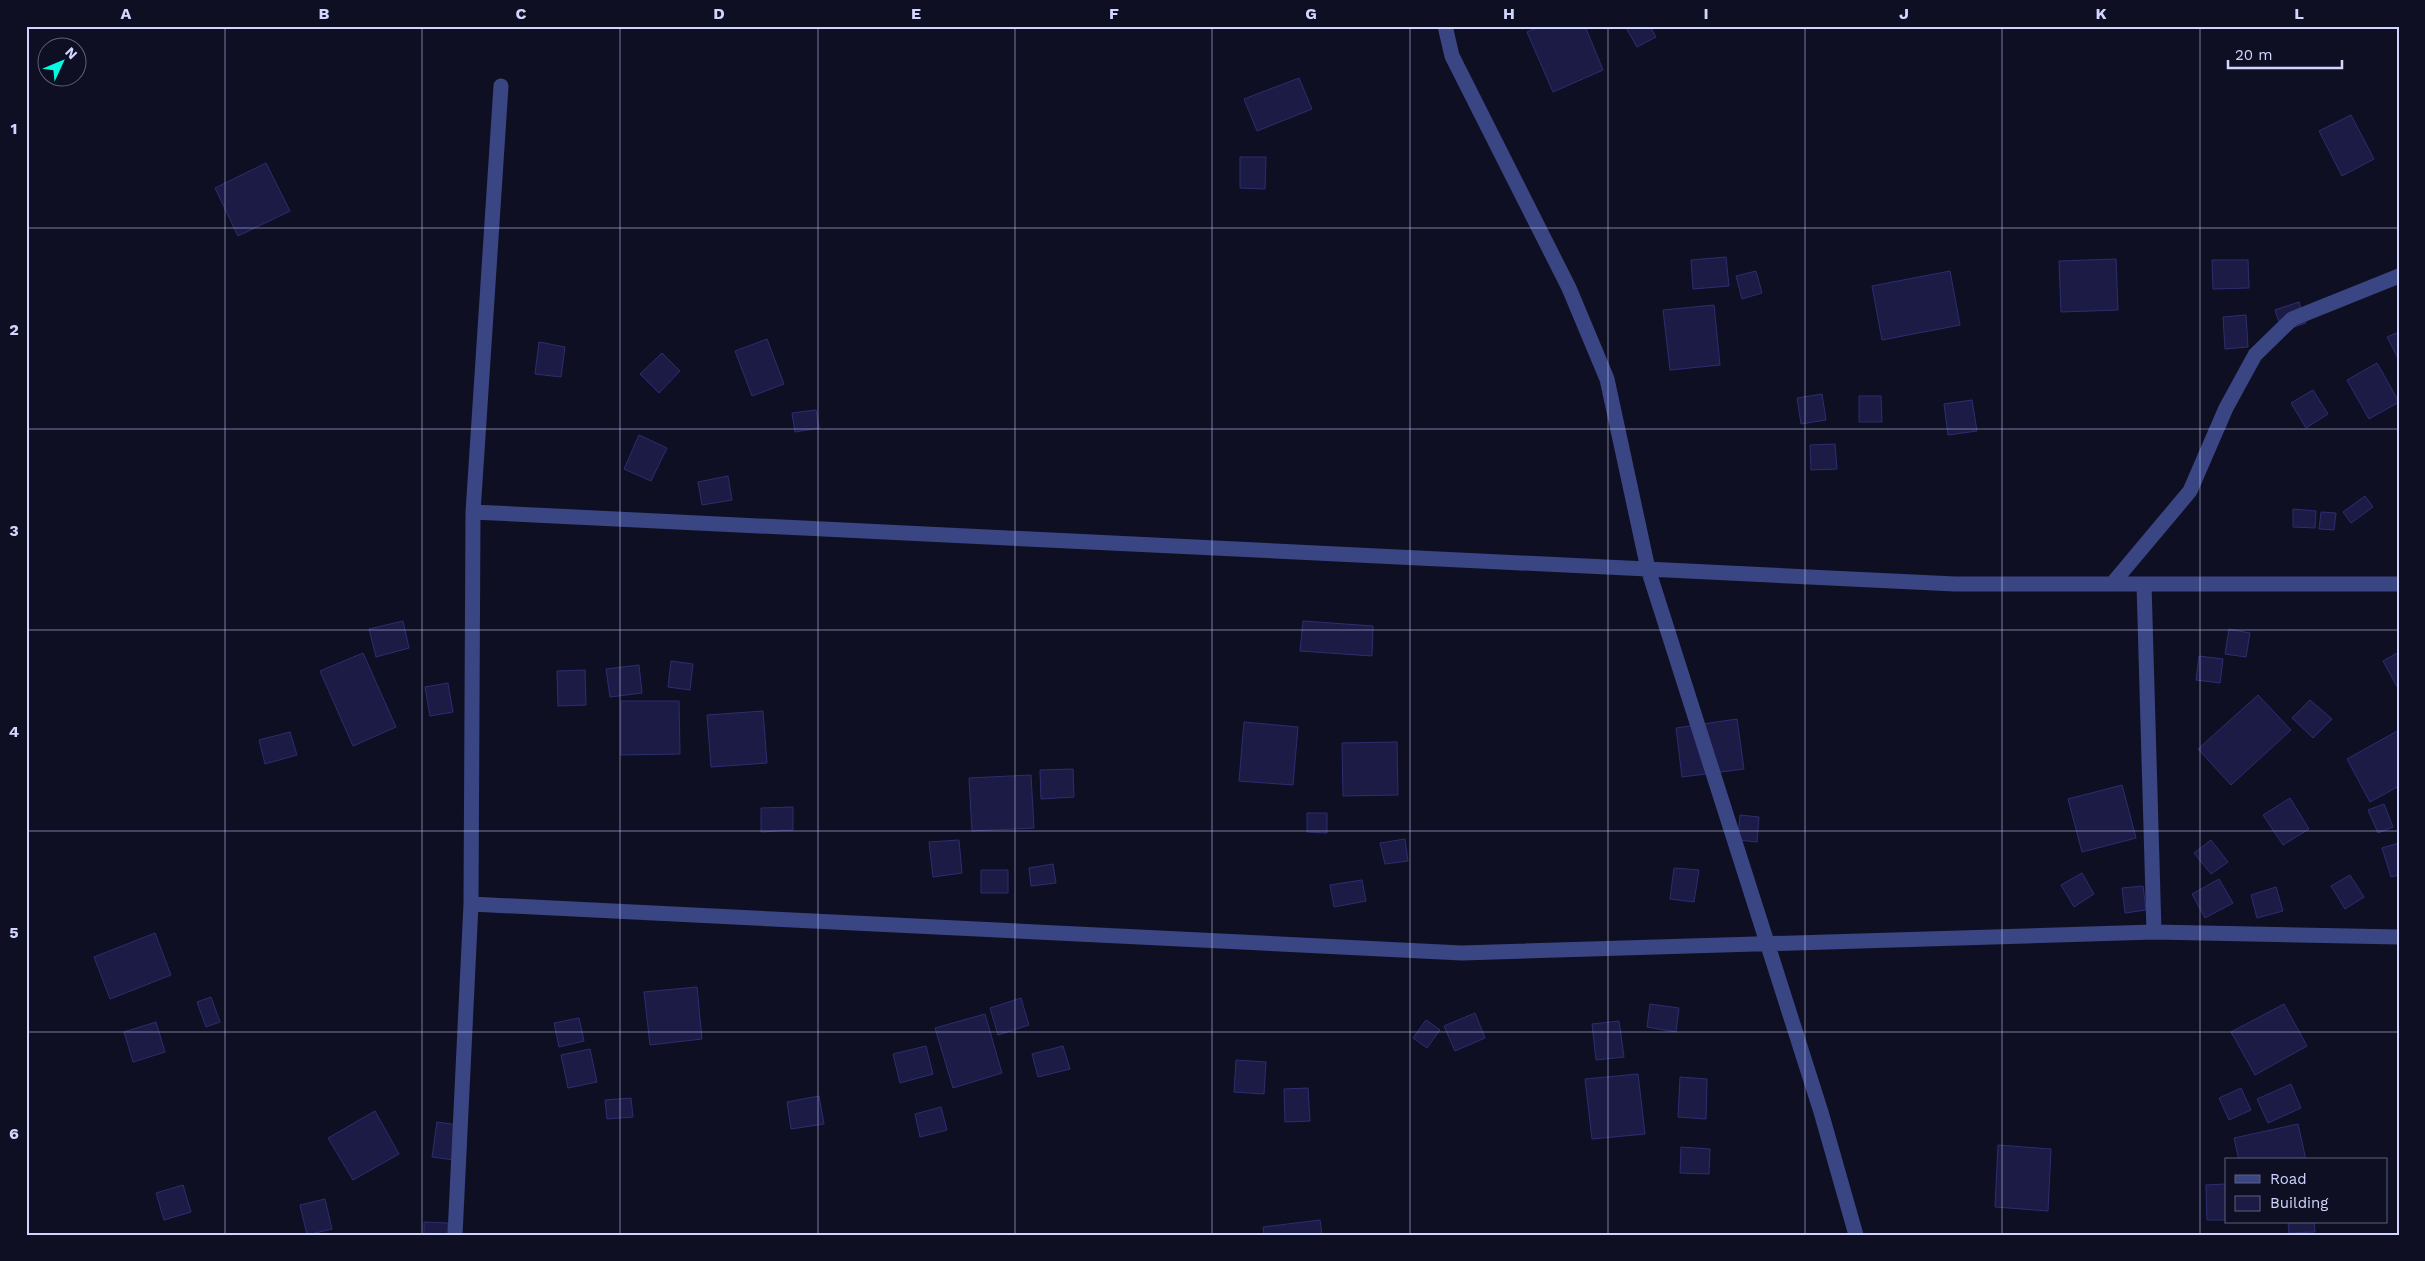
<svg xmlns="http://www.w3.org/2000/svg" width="2425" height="1261" viewBox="0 0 2425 1261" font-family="'Work Sans',sans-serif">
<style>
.building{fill:#1b1b45;stroke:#2d2d71}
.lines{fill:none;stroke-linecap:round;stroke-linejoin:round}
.minor{stroke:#3a4683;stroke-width:15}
.grid{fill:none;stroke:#d2d6ff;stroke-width:1;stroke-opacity:0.55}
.neatline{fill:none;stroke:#d2d6ff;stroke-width:2}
.grid-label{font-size:16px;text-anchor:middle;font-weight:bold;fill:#d2d6ff}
</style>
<rect width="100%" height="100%" fill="#0f0f24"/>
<path class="building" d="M1541 26H1585L1603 70 1553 92 1527 32Z
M1625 26H1650L1656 37 1637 47Z
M1299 78 1312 109 1257 131 1244 99Z
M2351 115 2374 159 2342 176 2319 131Z
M1240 157H1266L1265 189 1240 188Z
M266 163 290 211 238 236 215 188Z
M1726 257 1729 286 1693 289 1691 260Z
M2116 259 2118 310 2061 312 2059 261Z
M2212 260H2248L2249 288 2213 289Z
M1756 271 1762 293 1742 299 1736 276Z
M1950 271 1960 325 1882 340 1872 286Z
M2299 302 2306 323 2282 331 2275 310Z
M1714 305 1720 365 1670 370 1663 310Z
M2246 315 2248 347 2225 349 2223 317Z
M2399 332V360L2387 337Z
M767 339 784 384 752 396 735 351Z
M539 342 565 347 561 377 535 374Z
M662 353 680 371 659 393 640 374Z
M2377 363 2399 402 2369 419 2347 380Z
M2313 390 2328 414 2306 428 2291 403Z
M1822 394 1826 420 1801 424 1797 398Z
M1859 396H1881L1882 422H1859Z
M1972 400 1977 431 1948 435 1944 404Z
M816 410 819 428 795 432 792 413Z
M639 435 667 448 651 481 624 469Z
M1835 444 1837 469 1811 470 1810 445Z
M728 476 732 500 702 505 698 482Z
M2365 496 2373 507 2351 523 2343 512Z
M2293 509 2316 511 2315 528 2293 527Z
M2321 512 2336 513 2334 530 2319 529Z
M403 621 409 648 376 657 369 629Z
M1303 621 1373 626 1372 656 1300 651Z
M2229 629 2250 633 2246 657 2225 654Z
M2399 652V690L2383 661Z
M363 653 396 727 353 746 320 671Z
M2199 656 2223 659 2220 683 2196 680Z
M671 661 693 664 690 690 668 687Z
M639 665 642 693 610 697 606 669Z
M585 670 586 705 558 706 557 671Z
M448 683 453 712 430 716 425 687Z
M2258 695 2291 730 2231 785 2198 749Z
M2310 700 2332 719 2313 738 2292 718Z
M621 701H679L680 754 621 755Z
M763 711 767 763 711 767 707 715Z
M1737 719 1744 769 1682 777 1676 728Z
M1244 722 1298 727 1293 785 1239 781Z
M2399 730V786L2370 802 2347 759Z
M290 732 297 755 265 764 259 740Z
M1397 742 1398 795 1343 796 1342 743Z
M1073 769 1074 797 1041 799 1040 770Z
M1031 775 1034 828 972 831 969 778Z
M2122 785 2136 838 2082 852 2068 799Z
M2290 798 2309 829 2283 845 2263 815Z
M2384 804 2393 827 2378 833 2368 810Z
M793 807V830L761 832V808Z
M1307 813H1327V833L1307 832Z
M1740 815 1759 817 1757 842 1738 840Z
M1405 839 1408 861 1385 864 1380 843Z
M959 840 962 873 933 877 929 842Z
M2211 840 2228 862 2211 874 2194 853Z
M2399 843V875L2391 877 2382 848Z
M1053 864 1056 883 1031 886 1029 868Z
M1674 868 1699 870 1694 902 1670 899Z
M981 870H1008V893H981Z
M2082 873 2094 894 2074 907 2061 885Z
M2350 875 2364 897 2345 909 2331 886Z
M2219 879 2233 903 2205 918 2192 894Z
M1362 880 1366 901 1334 907 1330 885Z
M2143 886 2146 910 2125 913 2122 888Z
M2276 887 2283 911 2257 918 2251 895Z
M155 933 171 975 110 999 94 957Z
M697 987 702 1039 650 1045 644 992Z
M211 997 220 1022 206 1027 197 1002Z
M1021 998 1029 1025 998 1035 990 1008Z
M1650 1004 1679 1008 1676 1032 1647 1027Z
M2284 1004 2307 1046 2255 1075 2231 1032Z
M1475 1013 1485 1038 1455 1051 1444 1026Z
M985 1014 1002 1073 953 1088 935 1028Z
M579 1018 584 1041 559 1047 554 1023Z
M1426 1020 1440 1030 1427 1048 1413 1038Z
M1619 1021 1624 1057 1596 1060 1592 1024Z
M156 1022 165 1052 133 1062 124 1032Z
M926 1046 933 1074 900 1083 893 1054Z
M1063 1046 1070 1069 1038 1077 1032 1054Z
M590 1049 597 1082 568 1088 561 1055Z
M1236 1060 1266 1062 1264 1094 1234 1092Z
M1638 1074 1645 1134 1592 1139 1585 1079Z
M1680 1077 1707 1079 1706 1119 1678 1117Z
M2291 1084 2301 1108 2268 1123 2257 1099Z
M1308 1088 1310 1121 1285 1122 1284 1089Z
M2241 1088 2251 1110 2229 1120 2219 1098Z
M819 1096 824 1124 791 1129 787 1102Z
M631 1098 633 1117 607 1119 605 1100Z
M941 1107 947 1130 920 1137 915 1114Z
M375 1111 399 1154 353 1180 328 1138Z
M437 1122 459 1125 454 1160 432 1157Z
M2298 1124 2306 1160H2239L2234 1138Z
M1998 1145 2051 1149 2048 1211 1995 1207Z
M1681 1147 1710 1149 1709 1174 1680 1173Z
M2226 1184V1220H2207L2206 1185Z
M183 1185 191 1212 164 1220 156 1193Z
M325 1199 332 1229 307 1235 300 1205Z
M1320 1220 1322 1235H1264L1263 1227Z
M424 1222 448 1223V1235H424Z
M2288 1222H2314L2315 1232 2289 1233Z"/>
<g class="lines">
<path class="minor" d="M1445 26 1452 56 1569 288 1607 379 1648 569 1821 1112 1856 1235
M473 512 1955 584H2399
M2112 584 2190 491 2226 408 2255 355 2292 319 2399 276
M2144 584 2154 932
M471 904 1462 953 2154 932 2399 937
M455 1235 471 904 473 512 501 86"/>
</g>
<path class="grid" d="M225 26V1235M422 26V1235M620 26V1235M818 26V1235M1015 26V1235M1212 26V1235M1410 26V1235M1608 26V1235M1805 26V1235M2002 26V1235M2200 26V1235M26 228H2399M26 429H2399M26 630H2399M26 831H2399M26 1032H2399"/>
<rect width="2425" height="1261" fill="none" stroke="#0f0f24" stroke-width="55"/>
<rect x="2225" y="1158" width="162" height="65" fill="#0f0f24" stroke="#5d5f7c"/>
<rect x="2235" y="1175" width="25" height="8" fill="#3a4683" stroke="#5d5f7c"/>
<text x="2270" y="1184" font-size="15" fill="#d2d6ff">Road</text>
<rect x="2235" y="1196" width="25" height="15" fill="#1b1b45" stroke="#5d5f7c"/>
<text x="2270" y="1208" font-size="15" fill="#d2d6ff">Building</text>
<g transform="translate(62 62) rotate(46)"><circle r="24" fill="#0f0f24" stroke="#5d5f7c"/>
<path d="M0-4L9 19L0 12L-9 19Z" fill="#02fbe1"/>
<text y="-8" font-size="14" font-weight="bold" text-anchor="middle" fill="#d2d6ff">N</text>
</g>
<path d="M2228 60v8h114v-8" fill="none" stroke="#d2d6ff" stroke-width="2.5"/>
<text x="2235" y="60" font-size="15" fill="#d2d6ff" stroke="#0f0f24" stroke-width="4" paint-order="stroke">20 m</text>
<rect x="28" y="28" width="2370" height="1206" class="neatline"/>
<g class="grid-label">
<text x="126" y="19">A</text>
<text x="324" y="19">B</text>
<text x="521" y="19">C</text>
<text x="719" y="19">D</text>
<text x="916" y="19">E</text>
<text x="1114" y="19">F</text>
<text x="1311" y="19">G</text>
<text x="1509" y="19">H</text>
<text x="1706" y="19">I</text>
<text x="1904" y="19">J</text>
<text x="2101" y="19">K</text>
<text x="2299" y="19">L</text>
<text x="14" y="134">1</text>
<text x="14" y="335">2</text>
<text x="14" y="536">3</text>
<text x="14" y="737">4</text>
<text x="14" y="938">5</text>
<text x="14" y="1139">6</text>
</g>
</svg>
